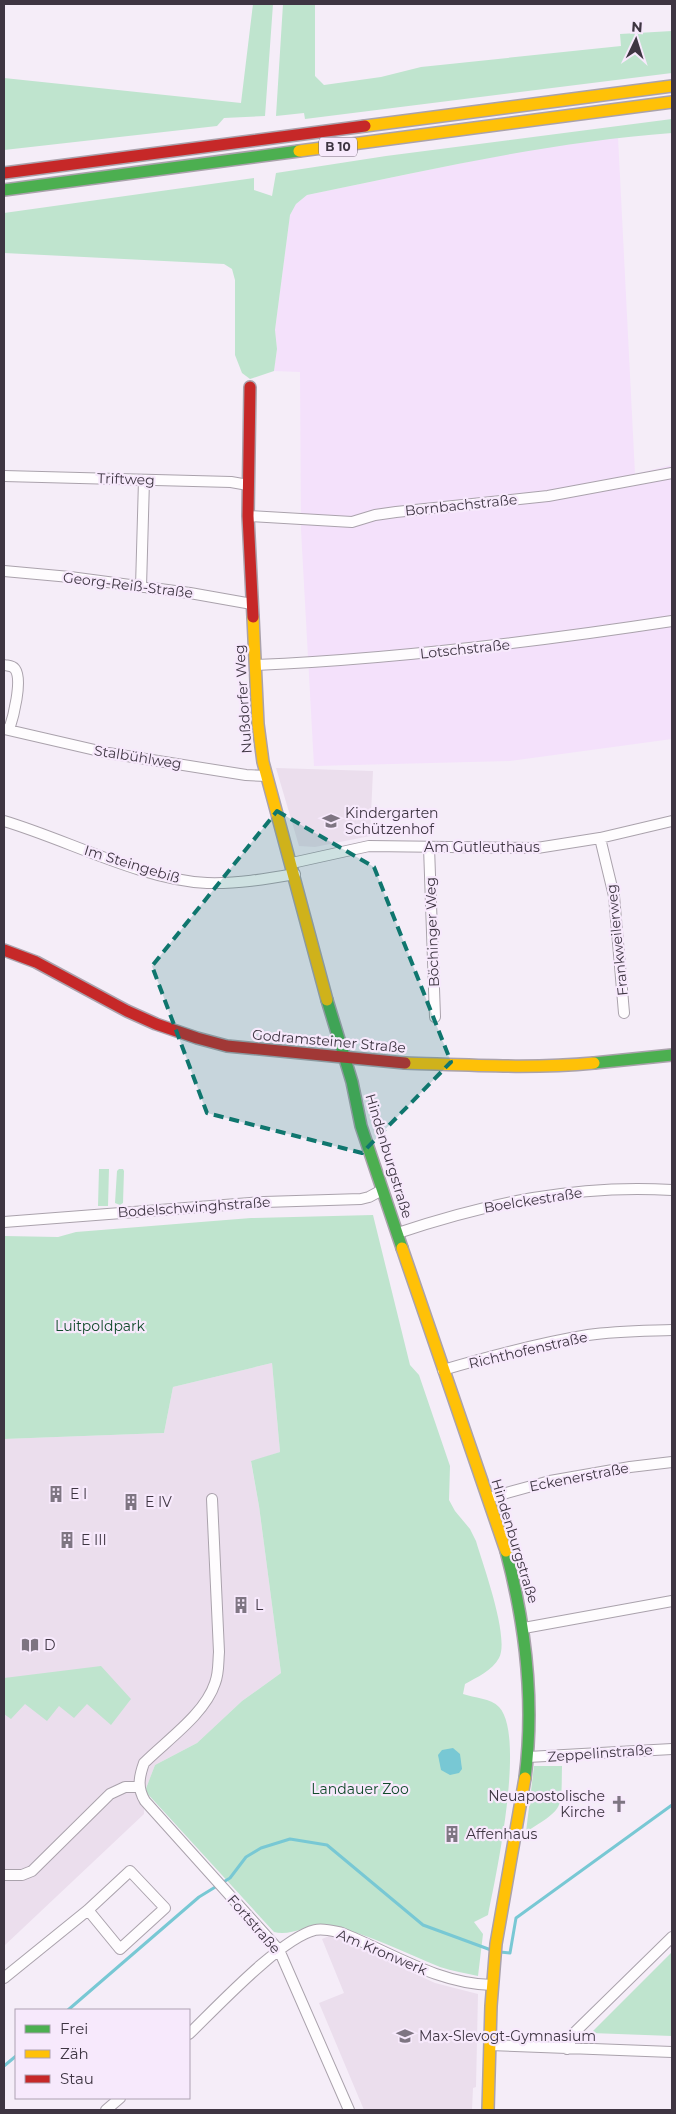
<svg xmlns="http://www.w3.org/2000/svg" width="676" height="2114" viewBox="0 0 676 2114" font-family="Montserrat,sans-serif">
<style>
.built{fill:#f4e1fb}
.education{fill:#ebdeed}
.green{fill:#bfe4ce}
.water{fill:#78c8d4}
.lines{fill:none;stroke-linecap:round;stroke-linejoin:round}
.stream{stroke:#78c8d4;stroke-width:3}
.street-casing{stroke:#aaa2ac;stroke-width:12}
.fast-casing{stroke:#aaa2ac;stroke-width:14}
.slow-casing{stroke:#aaa2ac;stroke-width:14}
.jam-casing{stroke:#aaa2ac;stroke-width:14}
.street{stroke:#fefcfe;stroke-width:10}
.fast{stroke:#4caf50;stroke-width:11}
.slow{stroke:#ffc107;stroke-width:11}
.jam{stroke:#c62828;stroke-width:11}
.marked{fill:#0f766e;fill-opacity:0.2;stroke:#0f766e;stroke-width:4;stroke-dasharray:10 6;stroke-linejoin:round}
.labels{text-anchor:middle;stroke-width:4.5;stroke-linejoin:round;paint-order:stroke}
.shield{fill:#f7e9fc;stroke:#766b7a;stroke-width:1}
.shield-label{font-size:12px;font-weight:bold;fill:#3e3542}
.street-label{font-size:14px;fill:#3e3542;stroke:#f7e9fc}
.poi-label{font-size:14px;fill:#3e3542;stroke:#f7e9fc;text-anchor:start}
.park-label{font-size:14px;fill:#114b2b;stroke:#f7e9fc}
</style>
<rect width="100%" height="100%" fill="#f5edf8"/>
<path class="built" d="M618 137 635 474 672 465V739L510 761 314 766 301 530 300 372 274 371 277 349 275 330 290 215 296 204 307 195 536 148Z"/>
<path class="education" d="M276 768 373 771 370 836 315 847 299 846Z
M272 1363 280 1452 251 1462 259 1506 281 1673 242 1701 197 1743 155 1765 145 1791 144 1814 4 1946V1439L164 1433 173 1387Z
M331 1935 435 1983 478 1994 476 2087 473 2088 472 2110H364L319 2003 344 1993 322 1939Z"/>
<path class="green" d="M253 4H273L265 116 224 118 217 126 4 150V78L241 103Z
M283 4H303V5L315 4V76L324 85 381 77 421 67 621 46 620 34 672 31V73L305 119 304 113 276 116Z
M672 119V133C549 142 428 170 307 195L296 204 290 215 275 330 277 349 274 371 250 379 242 373 235 355V280L232 269 224 264 4 253V213L254 178V190L272 196 276 173 386 156Z
M99 1169H109L108 1206H98Z
M119 1169H123L124 1171 123 1203 120 1205 115 1203 117 1171Z
M373 1215 410 1365 419 1375 450 1466 449 1500 455 1511 470 1529 476 1541C483 1565 510 1638 499 1658 492 1671 477 1677 465 1684L463 1694C474 1698 491 1698 499 1707 526 1735 496 1876 488 1915L474 1922 483 1934 478 1976C466 1973 452 1971 440 1967 405 1953 369 1934 331 1926 312 1922 292 1937 274 1932L145 1791 155 1765 197 1743 242 1701 281 1673 259 1506 251 1461 280 1452 272 1363 173 1387 164 1433 4 1439V1236L58 1237 76 1232 251 1218Z
M101 1666 131 1699 111 1725 87 1704 74 1718 59 1706 47 1721 25 1704 11 1719 4 1714V1678Z
M534 1766H562C561 1811 565 1807 526 1832Z
M672 1952V2036L591 2033Z"/>
<path class="water" d="M453 1748 460 1754 462 1769 459 1773 450 1775 441 1770 438 1755 442 1750Z"/>
<g class="lines">
<path class="stream" d="M500 1952 510 1953 516 1918 672 1805
M68 2010 199 1897 230 1878 246 1857 261 1848 290 1839 327 1845 423 1925 491 1950
M4 2066 16 2056"/>
<g class="street-casing">
<path id="street" d="M4 476 231 482 248 485
M248 516 352 522 375 515 396 512 548 496 672 473
M4 571 70 577 190 593 252 604
M141 587 144 480
M4 665C8 666 12 665 15 669 23 680 13 718 9 730
M256 665C396 659 534 642 672 621
M4 729 108 753 246 775 267 776
M4 821C68 840 142 880 207 883 237 884 266 879 295 874
M600 838 614 896 624 1013
M429 847 435 1017
M292 863 369 846 537 848 600 838 672 821
M4 1222 264 1202 361 1199 369 1197 382 1190
M398 1233C487 1203 578 1184 672 1190
M443 1370C491 1356 539 1343 588 1335 616 1331 644 1331 672 1330
M488 1498 550 1481 630 1467 672 1462
M212 1499 219 1652C218 1663 219 1673 215 1683 205 1714 167 1740 144 1763 139 1777 137 1788 145 1801L279 1950 349 2110
M524 1628 672 1601
M528 1757 672 1749
M4 1875H22L32 1871 110 1794 125 1787H139
M4 1978 88 1910 130 1871 165 1908 120 1949 88 1910
M189 2034C216 2008 281 1938 315 1930 324 1928 333 1931 342 1933 390 1952 438 1984 492 1985
M490 2045 672 2052
M567 2049 575 2032 672 1937
M106 2110 120 2098"/>
</g>
<g class="fast-casing">
<path id="fast" d="M4 190 299 151
M327 1000 352 1082 361 1126 402 1248
M594 1063 672 1055
M506 1551C526 1626 535 1700 525 1778"/>
</g>
<g class="slow-casing">
<path id="slow" d="M365 126 672 86
M299 151 672 102
M253 617 258 724 263 762 327 1000
M405 1063C468 1065 531 1069 594 1063
M402 1248 506 1551
M488 2110 491 2006 496 1944 525 1778"/>
</g>
<g class="jam-casing">
<path id="jam" d="M4 173 365 126
M250 387 248 516 253 617
M4 950 36 962 127 1011 156 1024 197 1038 227 1046 405 1063"/>
</g>
<use href="#street" class="street"/>
<use href="#fast" class="fast"/>
<use href="#slow" class="slow"/>
<use href="#jam" class="jam"/>
</g>
<path class="marked" d="M277 811 374 867 451 1062 362 1153 207 1113 152 966Z"/>
<defs>
<g id="school-bare" transform="scale(1.35)"><path d="M0-5L7-2L0 1L-7-2ZM-4 1L0 2.5L4 1V4Q0 6-4 4Z" fill="#7e7582" stroke="#f7e9fc" stroke-width="2.5" paint-order="stroke"/></g>
<g id="building-bare" transform="scale(1.35)"><path d="M-4-6H4V6H1V3H-1V6H-4ZM-2.5-4.3h1.7v1.8h-1.7ZM.8-4.3h1.7v1.8H.8ZM-2.5-1h1.7V.8h-1.7ZM.8-1h1.7V.8H.8Z" fill="#7e7582" stroke="#f7e9fc" stroke-width="2.5" paint-order="stroke"/></g>
<g id="library-bare" transform="scale(1.35)"><path d="M-6-4Q-3-5.5-.7-3.5V5Q-3 3-6 4ZM6-4Q3-5.5 .7-3.5V5Q3 3 6 4Z" fill="#7e7582" stroke="#f7e9fc" stroke-width="2.5" paint-order="stroke"/></g>
<g id="church-bare" transform="scale(1.35)"><path d="M-1.2-6h2.4v3.5h3.3v2.4h-3.3V6h-2.4V-.1h-3.3v-2.4h3.3Z" fill="#7e7582" stroke="#f7e9fc" stroke-width="2.5" paint-order="stroke"/></g>
</defs>
<g fill-rule="evenodd">
<use href="#school-bare" x="331" y="821"/>
<use href="#building-bare" x="56" y="1494"/>
<use href="#building-bare" x="131" y="1502"/>
<use href="#building-bare" x="67" y="1540"/>
<use href="#building-bare" x="241" y="1605"/>
<use href="#library-bare" x="30" y="1645"/>
<use href="#church-bare" x="619" y="1804"/>
<use href="#building-bare" x="452" y="1834"/>
<use href="#school-bare" x="405" y="2036"/>
</g>
<g class="labels">
<rect class="shield" x="319" y="137.5" width="38" height="19" rx="4"/>
<g class="shield-label">
<text x="338" y="151">B 10</text>
</g>
<g class="street-label">
<text transform="translate(126 479) rotate(2)" y="5">Triftweg</text>
<text transform="translate(461 505) rotate(-6)" y="5">Bornbachstraße</text>
<text transform="translate(128 585) rotate(7)" y="5">Georg-Reiß-Straße</text>
<text transform="translate(465 649) rotate(-6)" y="5">Lotschstraße</text>
<text transform="translate(243 699) rotate(-94)" y="5">Nußdorfer Weg</text>
<text transform="translate(138 757) rotate(9)" y="5">Stalbühlweg</text>
<text x="482" y="852">Am Gutleuthaus</text>
<text transform="translate(132 864) rotate(17)" y="5">Im Steingebiß</text>
<text transform="translate(432 932) rotate(-92)" y="5">Böchinger Weg</text>
<text transform="translate(617 940) rotate(-96)" y="5">Frankweilerweg</text>
<text transform="translate(329 1041) rotate(5)" y="5">Godramsteiner Straße</text>
<text transform="translate(389 1156) rotate(73)" y="5">Hindenburgstraße</text>
<text transform="translate(533 1200) rotate(-9)" y="5">Boelckestraße</text>
<text transform="translate(194 1207) rotate(-4)" y="5">Bodelschwinghstraße</text>
<text transform="translate(528 1350) rotate(-13)" y="5">Richthofenstraße</text>
<text transform="translate(579 1477) rotate(-11)" y="5">Eckenerstraße</text>
<text transform="translate(515 1541) rotate(73)" y="5">Hindenburgstraße</text>
<text transform="translate(600 1753) rotate(-4)" y="5">Zeppelinstraße</text>
<text transform="translate(254 1924) rotate(49)" y="5">Fortstraße</text>
<text transform="translate(382 1952) rotate(23)" y="5">Am Kronwerk</text>
</g>
<g class="poi-label">
<text x="345" y="818">Kindergarten<tspan x="345" dy="16">Schützenhof</tspan></text>
<text x="70" y="1499">E I</text>
<text x="145" y="1507">E IV</text>
<text x="81" y="1545">E III</text>
<text x="255" y="1610">L</text>
<text x="44" y="1650">D</text>
<text x="605" y="1801" text-anchor="end">Neuapostolische<tspan x="605" dy="16">Kirche</tspan></text>
<text x="466" y="1839">Affenhaus</text>
<text x="419" y="2041">Max-Slevogt-Gymnasium</text>
</g>
<g class="park-label">
<text x="100" y="1331">Luitpoldpark</text>
<text x="360" y="1794">Landauer Zoo</text>
</g>
</g>
<rect width="676" height="2114" fill="none" stroke="#3e3542" stroke-width="10"/>
<rect x="15" y="2009" width="175" height="90" fill="#f7e9fc" stroke="#ada1b2"/>
<rect x="25" y="2025" width="25" height="8" fill="#4caf50" stroke="#ada1b2"/>
<text x="60" y="2034" font-size="15" fill="#3e3542">Frei</text>
<rect x="25" y="2050" width="25" height="8" fill="#ffc107" stroke="#ada1b2"/>
<text x="60" y="2059" font-size="15" fill="#3e3542">Zäh</text>
<rect x="25" y="2075" width="25" height="8" fill="#c62828" stroke="#ada1b2"/>
<text x="60" y="2084" font-size="15" fill="#3e3542">Stau</text>
<g transform="translate(636 40) rotate(4)" stroke="#f7e9fc" stroke-width="4" paint-order="stroke">
<path d="M0-4L9 19L0 12L-9 19Z" fill="#3e3542"/>
<text y="-8" font-size="14" font-weight="bold" text-anchor="middle" fill="#3e3542">N</text>
</g>
</svg>
